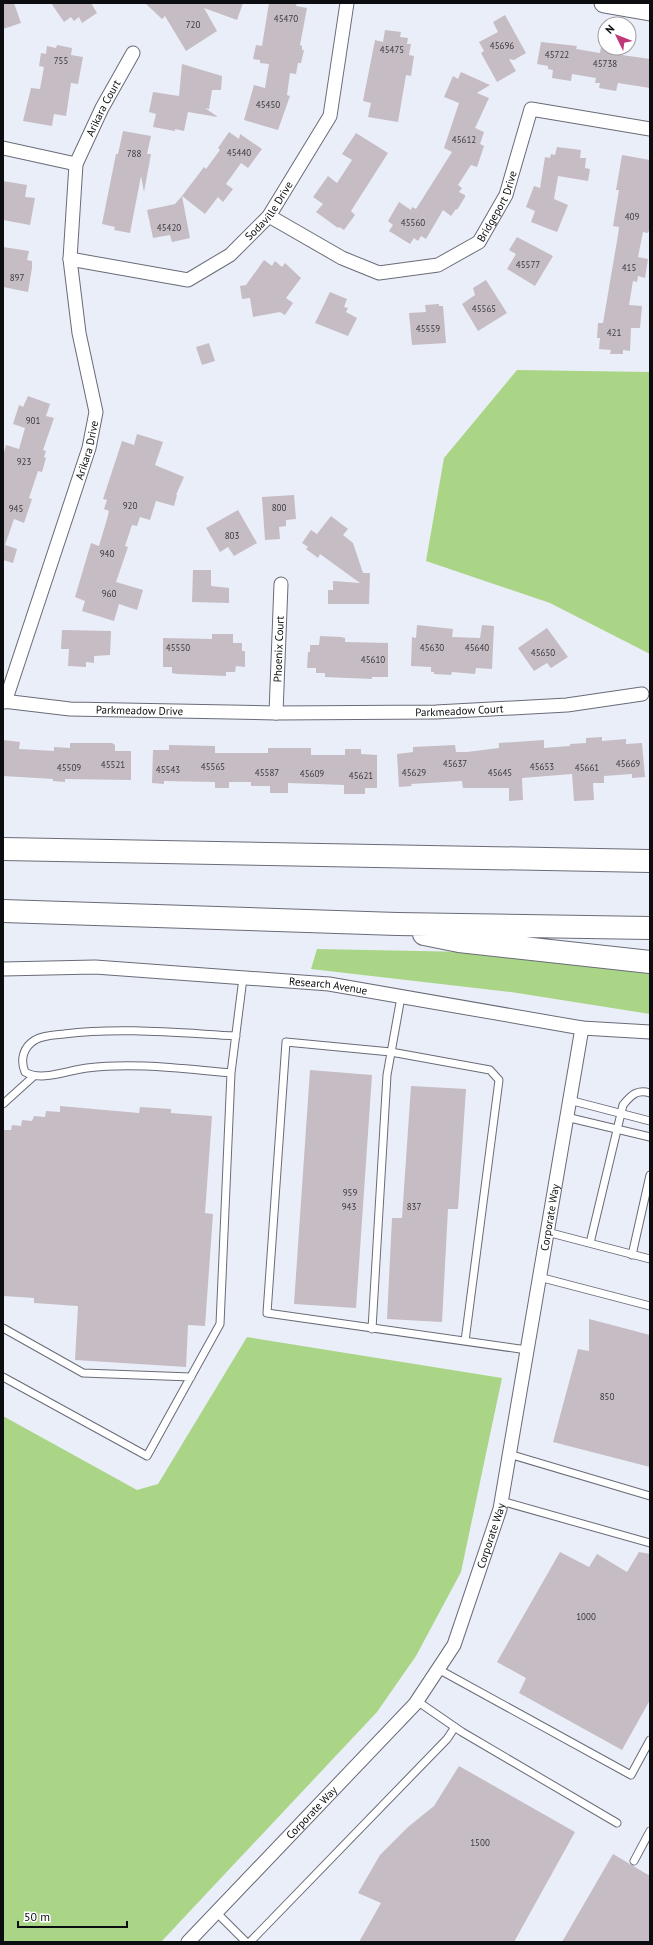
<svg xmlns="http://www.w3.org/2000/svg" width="653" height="1945" viewBox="0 0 653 1945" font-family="'PT Sans',sans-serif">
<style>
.green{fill:#aad586}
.building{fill:#c6bcc4}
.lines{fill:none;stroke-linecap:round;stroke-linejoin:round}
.lane-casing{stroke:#696c77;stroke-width:9}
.street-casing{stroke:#696c77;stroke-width:15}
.secondary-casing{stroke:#696c77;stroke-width:21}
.highway-casing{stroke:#696c77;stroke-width:24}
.lane{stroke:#fff;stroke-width:7}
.street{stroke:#fff;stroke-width:13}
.secondary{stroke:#fff;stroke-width:19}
.highway{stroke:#fff;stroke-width:22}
.labels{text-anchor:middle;stroke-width:3;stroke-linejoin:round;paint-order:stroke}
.number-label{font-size:9px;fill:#3a393d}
.street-label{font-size:11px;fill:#0c0d10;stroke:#fff}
</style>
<rect width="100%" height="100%" fill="#eaeef9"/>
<path class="green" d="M517 370 650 372V654L550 603 426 561 444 458Z
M317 949 470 952 650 974V1014L511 992 311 969Z
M247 1337 502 1378 461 1572 416 1656 377 1712 161 1942H3V1416L137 1490 158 1484Z"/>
<path class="building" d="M3 3H14L21 23 3 29Z
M51 3H91L97 13 82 23 79 17 74 21 71 17 64 22Z
M145 3H243L237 20 204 8 217 31 186 51 165 16 162 19Z
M269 3H297L296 6 307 8 300 45 302 46V50H304L301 63H298L296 74 290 73 287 95 290 96 278 130 244 120 254 85 265 88 269 64 260 63V60L253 59 256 45 262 46Z
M505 15 526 53 514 60 509 59 516 71 497 82 481 53 484 51 479 42 498 32 493 22Z
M385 30 401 32 400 37 408 38 407 44H411L409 55 414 56 411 76 406 75 398 122 368 117 371 103 363 101 375 40 383 42Z
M541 42 577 46 576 49 600 53 601 47H605L623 50 622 55 650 59V88L618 83 616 91 599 88 600 83H595L596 78 572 74 571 81 552 78 553 70 548 69V66L537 64Z
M57 45 72 48 71 55 83 57 78 84 71 83 66 116 54 114 52 126 23 121 31 88 40 89 44 67 39 66 41 53 46 54 47 46 56 48Z
M182 64 222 76 221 90H212L209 109 205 108 218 117 188 112 184 131 175 129V131L153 127 156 114 149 112 153 92 179 96Z
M461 72 490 85 477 93 489 98 475 128 484 132 480 144 484 146 477 167 471 165 458 185 462 188 459 192 465 195V197L457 210 456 209 451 216 443 210 426 239 421 236 418 241 414 238 410 244 389 231 393 225 388 221 399 202 411 210 412 207 416 209 452 152 444 148 459 103 444 97 453 76 458 79Z
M123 131 151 136 147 154H151L144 192 141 176 130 233 114 230 115 227 102 224 116 154H118Z
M229 132 239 139 240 134 262 149 248 168 241 163 226 184 233 189 223 202 218 197 205 214 182 196 204 167 206 169 220 150 218 148Z
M356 133 388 153 351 211 355 215 344 230 339 227 338 228 316 212 323 204 313 197 328 176 337 183 352 160 342 154Z
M557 147 581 150 580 158H586L585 168 590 169 588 181 558 176 554 199 568 205 557 232 531 222 535 211 526 207 534 186 540 188 545 157 550 158 551 154 555 155Z
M622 155 650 160V228L648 233 643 232 638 257 648 259 645 278 638 276 637 282 633 281 629 305 642 306 640 328H631L630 351 623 350V354H610L611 350 599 349 600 338H597L598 323H603L618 235 619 227 613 226 619 190H616Z
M3 181 27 185 25 197 35 198 30 225 3 220Z
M182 196 190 238 172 242 170 235 153 238 147 210 175 204Z
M517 237 553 256 535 286 507 269 516 254 509 250Z
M3 247 29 251 27 260 32 261V268L28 292 3 287Z
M264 260 272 266 275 261 282 267 285 263 301 278 286 298 293 303 285 315 280 312 253 317 250 298 242 299 240 286 246 285Z
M486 280 507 313 478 331 462 304 475 295 473 288Z
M330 292 347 299 344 307 348 308 346 312 357 318 348 336 315 323Z
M439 304V306H443L446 343 412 345 409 313 426 312 425 305Z
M209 343 215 361 202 365 196 347Z
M28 396 50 404 46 416 54 418 43 450 46 451 44 457 46 458 42 472 38 471 29 498 32 499 24 523 14 519 5 545 17 549 13 563 3 560V456L6 445 19 449 25 428 13 424 19 405 23 407Z
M137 434 163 442 155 465 184 477 176 495H177L174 506 156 501 150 520 140 517 137 526 132 525 125 546 128 547 116 582 143 590 137 610 119 604 114 621 82 611 85 601 75 597 91 543 99 546 107 519 109 511 104 509 107 500 103 499 122 441 134 445Z
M294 495 296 519 286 520V526L279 527 280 539 265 540 262 497Z
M238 510 257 543 234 556 228 547 220 552 206 528Z
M331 516 348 529 343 535 353 543 363 573H370L369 604H328V590H333V581L360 583 320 554 318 558 306 549 308 547 302 543 311 530 317 534Z
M193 570H211V586L229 588V603L192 602Z
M417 625 453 629 452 637 480 638 482 625 494 626 492 669 476 668 475 674 452 672 451 675 434 674V672H431V667L411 666 412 637 416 638Z
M547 628 568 657 551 668 547 663 534 671 518 648Z
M62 630 111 631 110 655 94 656V663L86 662V667L68 666 69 649H61Z
M212 634H233V643H242V651H245V667L236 666 235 672H226V676L177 674 172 673V667H163V638L212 639Z
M320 636 341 637 345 638V642L388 643V677H372V679L325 677V673H316V668H307L308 652H310V645H319Z
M602 737V741L626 739V744L642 743 645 777 632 778V774L604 776V783H593L594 800 574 801 572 774 522 778 523 800 509 801V788H463L462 781 411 784 412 786 399 787 397 754 413 752V747L455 745 456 752H467L499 748V743L544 740V748L570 746V744L586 743V738Z
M3 740 20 742 19 749 54 751V747L70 748V743H112L115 745V751H131V780L65 779V782L53 781V779L3 776Z
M169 745 215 746V753H268V748H311V755H345V749H361V754L377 755V788H365V794H344V785L288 783V793H270V786H251V782H229V788H215V782L164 781V784L152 783 153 750H169Z
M310 1070 372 1075 356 1308 294 1304Z
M411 1086 466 1089 458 1209H448L442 1322 387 1319 392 1218H402Z
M60 1106 139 1113 140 1107 171 1109V1113L212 1116 205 1213 213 1214 205 1326 188 1325 186 1367 75 1360 78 1306 34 1303V1298L3 1296V1130H11L12 1125 21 1126 22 1120 32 1121 34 1116 45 1117 46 1111 60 1112Z
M589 1319 650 1335V1467L553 1442 578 1349 589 1351Z
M560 1552 589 1567 597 1554 627 1572 639 1552 650 1554V1700L622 1750 519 1693 526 1678 497 1662Z
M459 1766 575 1832 514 1942H359L381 1903 358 1893 380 1855 408 1827 434 1806Z
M613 1854 650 1876V1942H562Z"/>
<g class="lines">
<g class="lane-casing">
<path id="lane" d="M231 1073C183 1069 135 1062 87 1068 68 1070 41 1082 25 1072 20 1060 23 1047 35 1040 43 1035 54 1035 64 1034 121 1027 179 1033 236 1036
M569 1100 650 1121
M3 1104 34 1076
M566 1117 650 1137
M547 1232 650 1259
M590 1243 623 1105C631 1095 637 1089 650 1093
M632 1255 650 1175
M539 1277 650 1306
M3 1328 83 1373 191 1377
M372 1329 387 1075 401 997
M465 1341 499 1080 490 1070 391 1052 286 1042 267 1313 527 1350
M3 1377 147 1456 220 1324 231 1073 243 978
M509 1454 650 1496
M501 1501 650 1543
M438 1669 631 1775 650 1740
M417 1701 462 1732 617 1823
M634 1861 650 1831
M216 1912 246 1942
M250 1942 447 1739 455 1727"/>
</g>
<g class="street-casing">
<g id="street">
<path d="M3 148 76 164"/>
<path id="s1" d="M269 216 342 258 379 273 438 265 479 242 506 195 531 109 650 129"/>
<path id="s2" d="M70 259 188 280 230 255 269 216 330 116 347 3"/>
<path id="s3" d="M3 701 70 709 276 713 436 712 567 705 642 694"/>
<path id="s4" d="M5 702 89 448 96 412 79 333 70 259 76 164 102 108 133 53"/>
<path id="s5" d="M276 713 281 584"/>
<path id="s6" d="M3 969 95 967 329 984 582 1028 650 1032"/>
<path id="s7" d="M188 1942 415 1704 454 1645 500 1509 582 1028"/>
</g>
</g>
<g class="secondary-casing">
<path id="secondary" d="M604 3 650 11"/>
</g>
<g class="highway-casing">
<path id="highway" d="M3 849 650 861
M3 911 397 924 650 928
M424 934 459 941 650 962"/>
</g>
<use href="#lane" class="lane"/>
<use href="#street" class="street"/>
<use href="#secondary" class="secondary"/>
<use href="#highway" class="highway"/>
</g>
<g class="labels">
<g class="number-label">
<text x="286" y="22">45470</text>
<text x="193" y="28">720</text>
<text x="502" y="49">45696</text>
<text x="392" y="53">45475</text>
<text x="557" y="58">45722</text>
<text x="61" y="64">755</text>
<text x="605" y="67">45738</text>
<text x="268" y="108">45450</text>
<text x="464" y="143">45612</text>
<text x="239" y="156">45440</text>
<text x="134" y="157">788</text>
<text x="632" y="220">409</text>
<text x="413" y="226">45560</text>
<text x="169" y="231">45420</text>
<text x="528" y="268">45577</text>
<text x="629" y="271">415</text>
<text x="17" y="281">897</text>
<text x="484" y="312">45565</text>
<text x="428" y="332">45559</text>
<text x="614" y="336">421</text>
<text x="33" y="424">901</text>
<text x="24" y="465">923</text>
<text x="130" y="509">920</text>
<text x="279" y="511">800</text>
<text x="16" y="512">945</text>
<text x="232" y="539">803</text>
<text x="107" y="557">940</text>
<text x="109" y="597">960</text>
<text x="178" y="651">45550</text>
<text x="432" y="651">45630</text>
<text x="477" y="651">45640</text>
<text x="543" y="656">45650</text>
<text x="373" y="663">45610</text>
<text x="455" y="767">45637</text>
<text x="628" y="767">45669</text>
<text x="113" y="768">45521</text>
<text x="213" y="770">45565</text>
<text x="542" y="770">45653</text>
<text x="69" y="771">45509</text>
<text x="587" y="771">45661</text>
<text x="168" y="773">45543</text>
<text x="267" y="776">45587</text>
<text x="414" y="776">45629</text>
<text x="500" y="776">45645</text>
<text x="312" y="777">45609</text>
<text x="361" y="779">45621</text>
<text x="350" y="1196">959</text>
<text x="349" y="1210">943</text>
<text x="414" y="1210">837</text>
<text x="607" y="1400">850</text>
<text x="586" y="1620">1000</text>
<text x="480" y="1846">1500</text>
</g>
<g class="street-label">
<text dy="4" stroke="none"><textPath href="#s4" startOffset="617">Arikara Court</textPath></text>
<text dy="4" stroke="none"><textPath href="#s1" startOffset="271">Bridgeport Drive</textPath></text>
<text dy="4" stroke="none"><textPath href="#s2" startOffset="228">Sodaville Drive</textPath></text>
<text dy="4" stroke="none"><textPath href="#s4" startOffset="265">Arikara Drive</textPath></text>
<text dy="4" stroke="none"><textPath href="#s5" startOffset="64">Phoenix Court</textPath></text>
<text dy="4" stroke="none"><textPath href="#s3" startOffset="137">Parkmeadow Drive</textPath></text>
<text dy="4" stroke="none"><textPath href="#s3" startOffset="457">Parkmeadow Court</textPath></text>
<text dy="4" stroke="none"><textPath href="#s6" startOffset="326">Research Avenue</textPath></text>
<text dy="4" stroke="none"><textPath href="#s7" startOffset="839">Corporate Way</textPath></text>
<text dy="4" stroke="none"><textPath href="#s7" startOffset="515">Corporate Way</textPath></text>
<text dy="4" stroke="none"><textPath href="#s7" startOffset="179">Corporate Way</textPath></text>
</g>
</g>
<rect width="653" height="1945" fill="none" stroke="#0c0d10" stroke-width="8"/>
<g transform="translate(617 36) rotate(313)"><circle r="19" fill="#ffffff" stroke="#9e9e9f"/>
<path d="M0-3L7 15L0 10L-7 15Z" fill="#c03878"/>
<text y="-6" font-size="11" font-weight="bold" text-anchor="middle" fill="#0c0d10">N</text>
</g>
<path d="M18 1921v6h109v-6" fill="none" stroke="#0c0d10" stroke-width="2"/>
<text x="24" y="1921" font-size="12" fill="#0c0d10" stroke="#ffffff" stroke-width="3" paint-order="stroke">50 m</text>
</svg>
